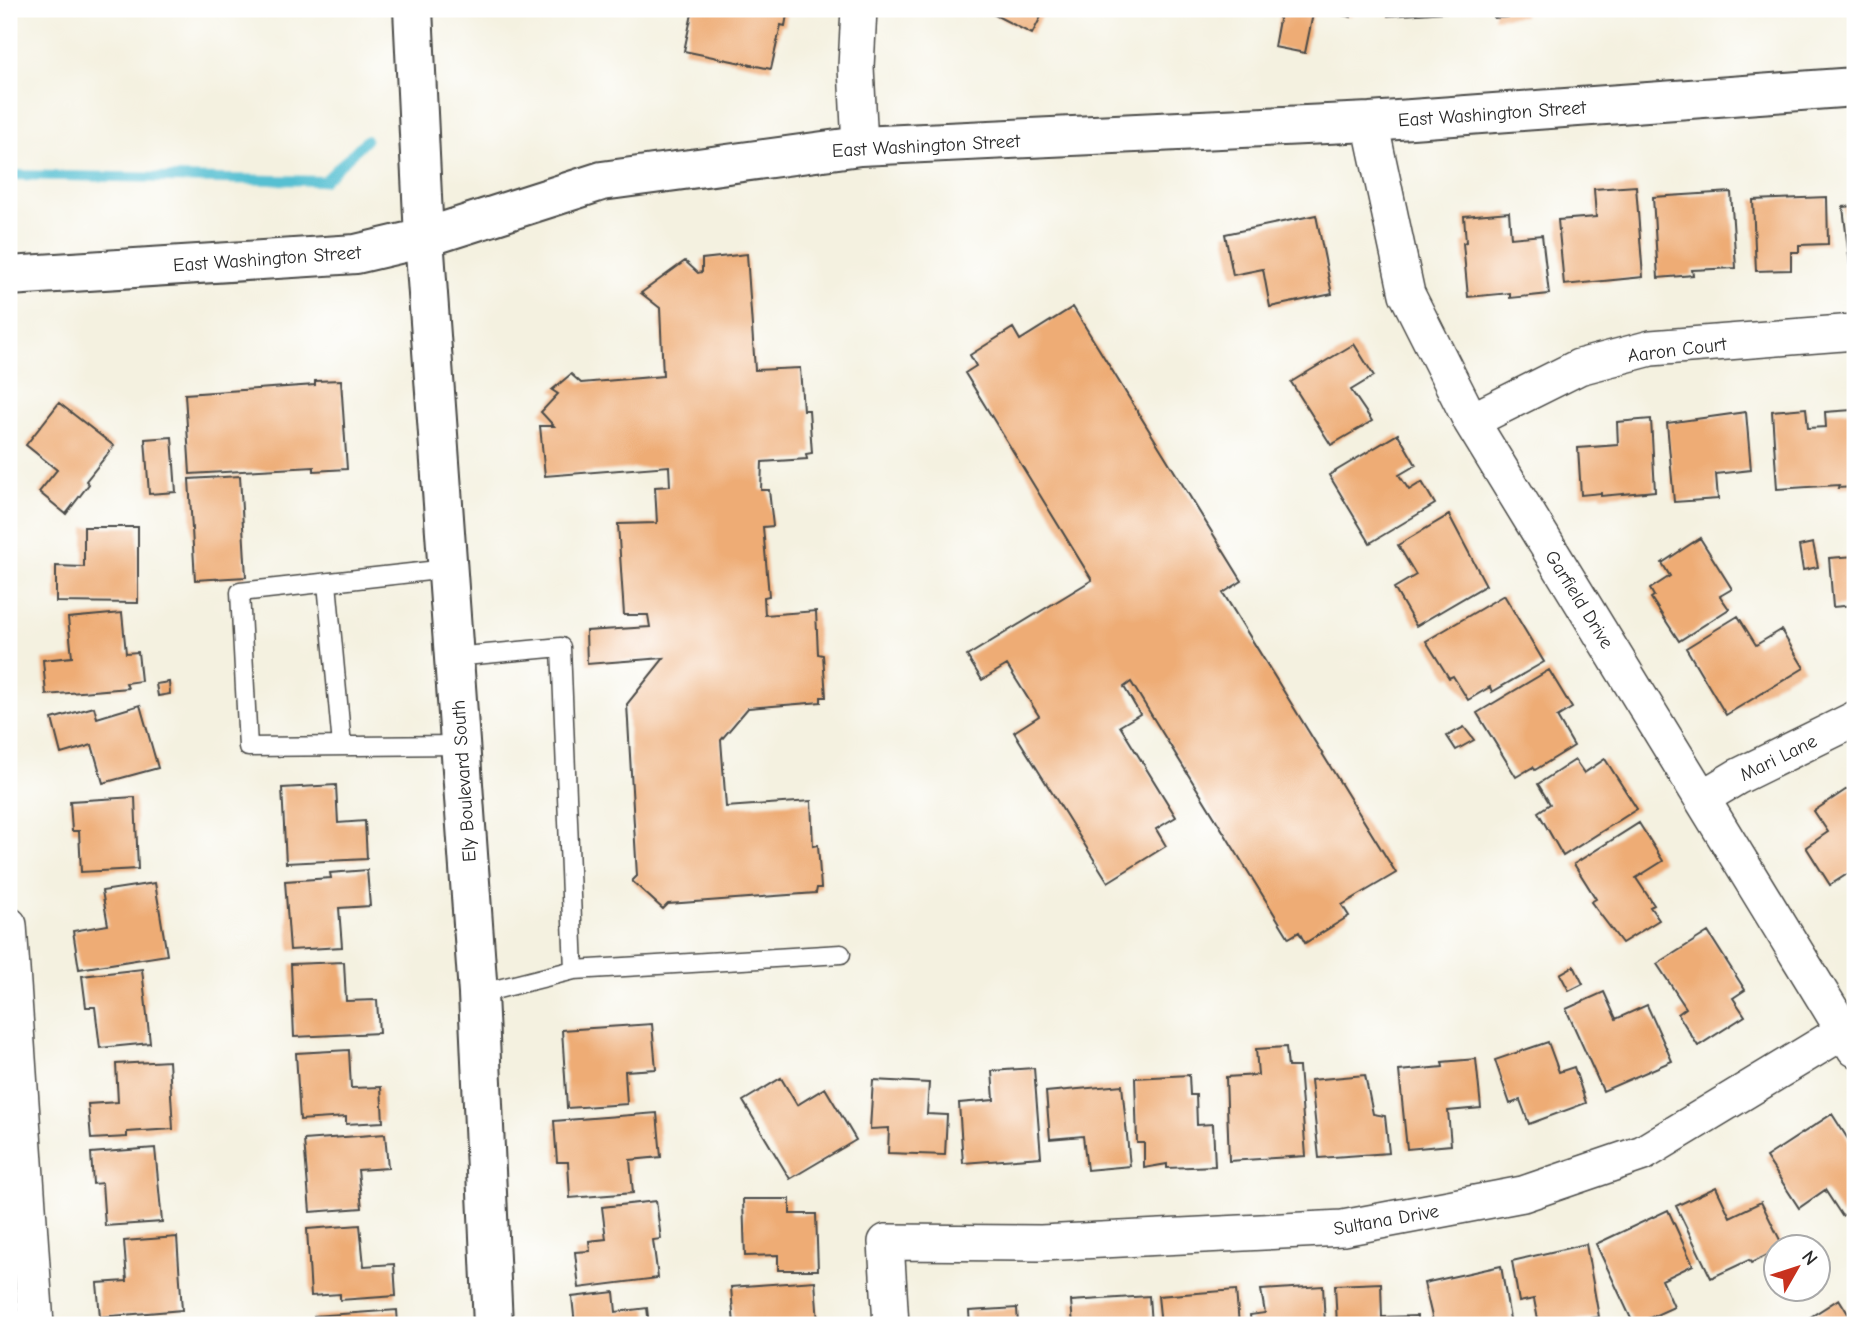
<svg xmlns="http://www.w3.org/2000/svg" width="1864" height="1334" viewBox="0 0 1864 1334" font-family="'Comic Neue',sans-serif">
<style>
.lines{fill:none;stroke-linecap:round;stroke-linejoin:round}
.stream{stroke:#56c0d2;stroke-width:10}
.building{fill:#eeac75}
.service-casing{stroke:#494946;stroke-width:21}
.minor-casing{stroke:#494946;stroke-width:38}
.secondary-casing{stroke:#494946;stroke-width:42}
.service{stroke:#fff;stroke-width:18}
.minor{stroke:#fff;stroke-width:35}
.secondary{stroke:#fff;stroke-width:38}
.labels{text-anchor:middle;stroke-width:5;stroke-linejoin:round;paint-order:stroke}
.street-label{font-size:19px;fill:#2b2b2b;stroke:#fff}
</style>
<rect width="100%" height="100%" fill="#fff"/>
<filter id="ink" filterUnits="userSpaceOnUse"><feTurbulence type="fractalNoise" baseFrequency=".0143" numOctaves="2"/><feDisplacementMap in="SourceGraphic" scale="14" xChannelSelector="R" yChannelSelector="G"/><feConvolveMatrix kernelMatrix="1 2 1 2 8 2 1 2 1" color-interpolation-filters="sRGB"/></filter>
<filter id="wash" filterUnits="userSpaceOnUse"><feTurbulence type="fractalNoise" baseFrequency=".00686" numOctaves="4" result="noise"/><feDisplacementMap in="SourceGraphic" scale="28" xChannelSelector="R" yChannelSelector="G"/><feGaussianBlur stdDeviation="1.57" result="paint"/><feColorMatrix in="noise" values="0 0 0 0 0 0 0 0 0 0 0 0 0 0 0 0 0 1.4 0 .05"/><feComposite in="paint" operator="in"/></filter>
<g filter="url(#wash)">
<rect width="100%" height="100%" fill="#f4f1e0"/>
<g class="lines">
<path class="stream" d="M9 175 324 181 366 140"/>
</g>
<g id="blocks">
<path class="building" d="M693 9H788L785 26 781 25 771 69 684 51Z
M983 9H1045L1032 34Z
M1281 9H1314L1305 53 1274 47Z
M1316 9H1353L1351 17Z
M1388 9H1462V11L1388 16Z
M1494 9H1524V16L1494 18Z
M1636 186 1643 277 1564 285 1558 220 1596 217 1594 189Z
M1731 192 1736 268 1692 270 1693 275 1658 278 1653 197Z
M1827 197 1828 244 1799 245V252H1791V270L1756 271 1753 200Z
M1855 206V266H1850L1843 207Z
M1509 212 1511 238 1542 235 1549 294 1510 298V293L1468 297 1463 243 1466 242 1464 216Z
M1316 215 1332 294 1270 307 1263 269 1233 275 1225 234Z
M747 254 755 370 800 368 803 410H809L812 453 806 454 807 459 762 462 761 490H769L773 526 763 527 769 596 764 597 765 615 816 611 818 654 823 655 826 697H821V702L748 708 721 740 726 807 811 801 813 846 818 845 821 888H817L816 893 668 904 663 909 632 881 637 876 627 704 664 658 587 664 586 631 650 627 648 615H624L618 524 657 523 655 487 670 486 669 466 545 476 540 426H554L541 412 558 394 552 390 571 374 581 383 663 376 660 308 641 293 685 261 698 273 702 272V259Z
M1073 307 1242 581 1223 593 1396 873 1342 905 1349 916 1305 943 1299 932 1289 938 1131 682 1124 687 1140 714 1120 726 1176 817 1156 829 1166 846 1108 882 1014 732 1039 716 1007 665 982 680 967 656 1092 580 965 373 976 366 970 355 1013 328 1020 340Z
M1354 344 1374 376 1351 390 1372 421 1331 445 1291 382Z
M341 380 347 469 314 471V467L190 474 185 394 315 385V381Z
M59 403 114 446 86 481 89 484 66 514 39 492 57 470 26 445Z
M1806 408 1808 428 1826 427 1825 412 1852 410 1855 487 1838 488 1839 485 1777 489 1772 411Z
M1746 412 1751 470 1716 474 1718 499 1674 502 1667 423Z
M1651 419 1655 491 1601 496V493L1581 495 1578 448 1618 445 1617 422Z
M1398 434 1416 465 1399 475 1409 490 1422 482 1435 504 1370 543 1329 475Z
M172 437 176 492 149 494 145 439Z
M240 476 246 577 195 580 189 479Z
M1449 515 1486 585 1416 626 1394 588 1416 575 1398 545Z
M84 527H138V603L56 602V566L84 567Z
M1700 538 1732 589 1720 596 1729 609 1679 641 1651 598 1654 596 1650 589 1670 576 1662 563Z
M1813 543 1818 567 1803 570 1799 546Z
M1855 556V605L1833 607 1829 558Z
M1504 595 1544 662 1492 692 1490 687 1468 700 1453 676 1449 678 1426 641Z
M122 613 126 653 138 652 141 681 126 683 128 688 46 695 43 660 72 657 68 618Z
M1738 616 1756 645 1781 630 1804 668 1726 715 1686 648Z
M1549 670 1572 708 1557 717 1574 746 1535 770 1533 767 1516 777 1477 713Z
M169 682 170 694 158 696 156 684Z
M140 705 158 768 103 783 92 745 61 754 52 719 94 707 97 718Z
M1464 727 1474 740 1456 750 1447 736Z
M1605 759 1637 809 1563 856 1538 812 1550 804 1538 784 1575 760 1584 773Z
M336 785 338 823 365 821 367 859 286 863 282 788Z
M1853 785 1855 869 1830 885 1806 847 1828 832 1814 811Z
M135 797 138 869 81 872 79 831H72L70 801Z
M1639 823 1663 861 1636 878 1654 905 1650 907 1659 920 1622 943 1591 902 1596 899 1574 864Z
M367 870 370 906 339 908 342 947 290 950 285 881 331 878 330 873Z
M155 883 167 955 79 969 73 931 108 925 102 891Z
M1708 932 1745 990 1733 998 1745 1016 1698 1046 1678 1014 1686 1008 1657 964Z
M344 962 346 1001 377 1000 379 1033 294 1037 291 964Z
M1574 966 1583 984 1569 991 1560 974Z
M142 969 150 1043 100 1048 95 1007H86L82 976Z
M1604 992 1616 1019 1647 1005 1672 1061 1603 1091 1566 1009Z
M652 1024 656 1069 625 1071 627 1104 567 1108 562 1030Z
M1548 1042 1559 1072 1574 1067 1586 1103 1529 1124 1520 1100 1510 1104 1495 1060Z
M1286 1047 1288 1067H1299L1306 1156 1229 1161 1226 1077 1258 1075 1256 1049Z
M349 1050 351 1088 381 1087 383 1122 346 1124V1117L300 1120 296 1053Z
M1476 1059 1481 1108 1448 1111 1451 1145 1407 1149 1399 1071 1443 1067 1442 1062Z
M169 1061 173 1129 127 1132V1137L91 1139 88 1104 118 1102 116 1064Z
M1034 1068 1041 1157 963 1163 959 1103 994 1100 992 1071Z
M1189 1075 1190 1095H1196L1197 1125 1213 1124 1215 1166 1167 1168V1164L1144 1168V1143H1137L1135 1078Z
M1365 1075 1373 1114 1385 1116 1389 1153 1319 1158 1311 1080Z
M781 1078 797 1105 825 1088 856 1140 790 1179 743 1101Z
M873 1080 929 1083 927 1114 947 1115 945 1155 888 1153 889 1128 870 1129Z
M1122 1085 1130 1166 1087 1170 1083 1136 1050 1139 1046 1092Z
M657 1113 661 1157 630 1160 633 1193 570 1198 568 1162H557L554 1121Z
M1832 1114 1855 1150V1208L1842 1216 1825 1190 1799 1208 1766 1157Z
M385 1134 388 1168 358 1170 362 1208 310 1212 304 1140Z
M155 1148 162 1222 105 1226 102 1183 93 1184 91 1153Z
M1716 1187 1730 1217 1761 1202 1783 1246H1776V1251L1751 1263 1749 1260 1711 1278 1676 1206Z
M743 1199H790V1214H816L818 1270H778V1255L745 1256Z
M656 1201 661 1239 653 1240 658 1278 579 1288 575 1252 590 1251 589 1241 606 1239 602 1207Z
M1668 1210 1693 1265 1662 1280 1674 1307 1634 1325 1596 1244Z
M360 1225 364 1266 394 1264 396 1296 340 1300V1294L311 1296 307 1229Z
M177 1237 182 1310 100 1317 97 1283 127 1281 124 1241Z
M1586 1244 1599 1317 1539 1325 1534 1299 1519 1302 1512 1261Z
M1501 1266 1511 1325H1434L1424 1283Z
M815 1281 818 1323 734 1325 731 1287Z
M1381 1283 1382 1317 1417 1316V1325H1337L1335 1285Z
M1323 1286 1325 1325H1251L1250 1315 1265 1313 1261 1290Z
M1236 1290 1239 1325H1161L1158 1296Z
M614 1292 616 1312 647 1308 649 1325H575L572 1297Z
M1149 1296 1151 1325H1073L1071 1301Z
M1839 1299 1855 1325H1798Z
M1017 1308 1018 1325H970L969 1311Z
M397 1310 398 1325H315L314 1316Z"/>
</g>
</g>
<g filter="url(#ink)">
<use href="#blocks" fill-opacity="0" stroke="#494946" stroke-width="2"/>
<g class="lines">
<g class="service-casing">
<path id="service" d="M447 569 240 592 248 747 460 745
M327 583 342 746
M454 657 561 647 574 970 478 994
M574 970 841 954"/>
</g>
<g class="minor-casing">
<path id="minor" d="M859 9 856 67 860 146
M1370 122 1407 294 1471 421 1855 1049
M1471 421 1579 367 1651 348 1855 332
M1702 798 1737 777 1855 719
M9 925 36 1325
M891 1325 886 1242 1041 1243 1343 1228 1523 1194 1643 1153 1844 1031"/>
</g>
<g class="secondary-casing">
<path id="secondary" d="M413 9 424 238 478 994 493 1325
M9 276 356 254 424 238 602 181 860 146 1370 122 1855 87"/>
</g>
<use href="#service" class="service"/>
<use href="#minor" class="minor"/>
<use href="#secondary" class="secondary"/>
</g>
</g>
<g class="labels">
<g class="street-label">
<text transform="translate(1492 113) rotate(-4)" y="7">East Washington Street</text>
<text transform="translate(926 145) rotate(-3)" y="7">East Washington Street</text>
<text transform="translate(267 258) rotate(-4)" y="7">East Washington Street</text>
<text transform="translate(1677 349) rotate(-7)" y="7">Aaron Court</text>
<text transform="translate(1580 599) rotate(58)" y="7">Garfield Drive</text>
<text transform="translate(1778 757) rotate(-26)" y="7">Mari Lane</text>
<text transform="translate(463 781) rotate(-94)" y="7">Ely Boulevard South</text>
<text transform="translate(1386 1219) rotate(-10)" y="7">Sultana Drive</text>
</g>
</g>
<rect width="1864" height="1334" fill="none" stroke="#fff" stroke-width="35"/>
<g transform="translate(1797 1268) rotate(51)"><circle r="33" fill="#ffffff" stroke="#aaaaaa" stroke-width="2"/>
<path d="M0-5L12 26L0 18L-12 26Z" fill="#c8321e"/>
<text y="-10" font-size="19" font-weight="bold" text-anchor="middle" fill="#2b2b2b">N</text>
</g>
</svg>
